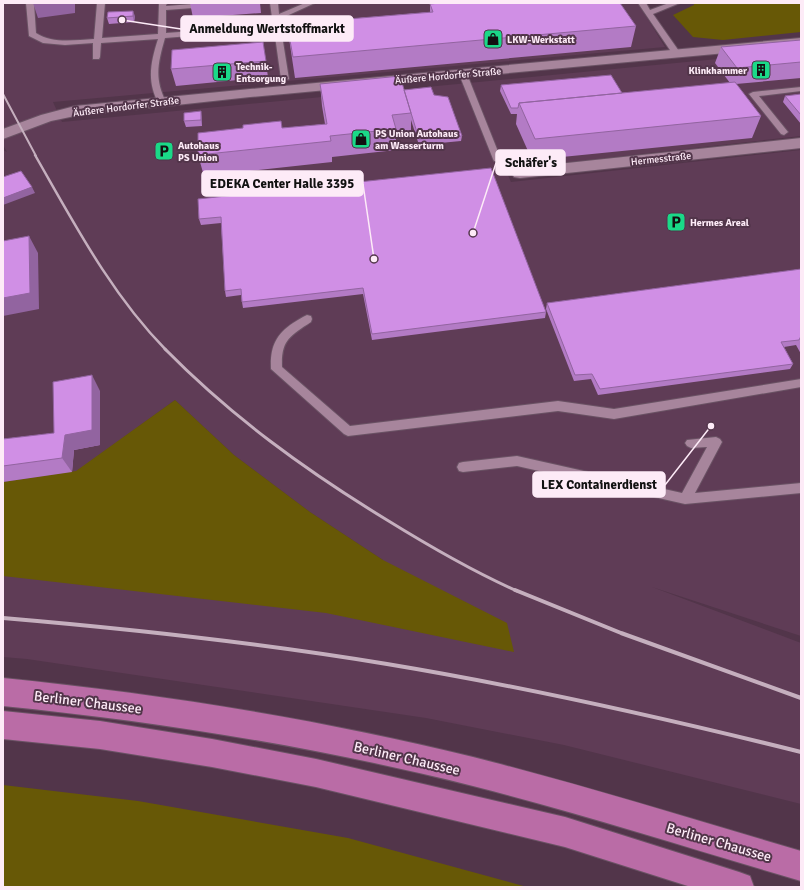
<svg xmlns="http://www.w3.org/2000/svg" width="804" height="890" viewBox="0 0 804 890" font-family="Signika,sans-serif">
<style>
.built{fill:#5f3c56;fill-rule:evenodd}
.green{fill:#675806}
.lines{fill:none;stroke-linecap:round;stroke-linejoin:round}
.service-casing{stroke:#6a5264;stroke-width:2}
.minor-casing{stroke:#6a5264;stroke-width:2}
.primary-casing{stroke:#6a5264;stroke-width:2}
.service{fill:#a7859c;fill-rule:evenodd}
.minor{fill:#a7859c;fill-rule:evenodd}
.primary{fill:#ba6ca6;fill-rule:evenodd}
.rail-far3{stroke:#c5afbe;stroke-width:2}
.rail-far2{stroke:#c5afbe;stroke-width:2.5}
.rail-far1{stroke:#c5afbe;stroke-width:3}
.rail{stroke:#c5afbe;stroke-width:4}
.wall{fill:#b37bc5}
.shaded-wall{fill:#9264a0}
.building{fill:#d08fe5;stroke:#9264a0}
.labels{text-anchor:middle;stroke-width:4;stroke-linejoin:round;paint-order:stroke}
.far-poi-label{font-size:10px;font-weight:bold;fill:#fdebf7;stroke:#52354a;text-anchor:start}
.far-street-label{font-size:10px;fill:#fdebf7;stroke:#52354a}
.near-street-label{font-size:14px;fill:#fdebf7;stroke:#52354a}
.leader{fill:none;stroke:#fdebf7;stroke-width:1.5}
.callout-dot{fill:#fdebf7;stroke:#52354a;stroke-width:1.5}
.callout{fill:#fdebf7;stroke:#fdebf7;stroke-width:1.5}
.callout-label{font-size:13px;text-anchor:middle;font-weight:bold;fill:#111}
</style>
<rect width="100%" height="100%" fill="#52354a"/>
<path class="built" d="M3 3H638L665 47 53 102 62 122 801 51V136L505 169 511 182 801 150V636L652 587 801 643V804L564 745 426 718 27 659 3 657V150L7 152 3 145ZM175 400 234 455 310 512 383 560 77 471Z"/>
<path class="green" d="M694 3H801V32L723 40 693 37 673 15 694 5Z
M175 400 234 455 310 512 383 560 507 623 514 652 326 613 3 576V482L76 471Z
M3 785 138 801 348 838 527 887H3Z"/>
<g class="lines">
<g class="service-casing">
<path id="service" d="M26 3H34L36 33C53 44 74 40 94 39L97 3H105L102 38 158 34 159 3H167L166 6 193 4 197 6 193 8 166 10V33L273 25 270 3H278L279 14 305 3H315L280 19V25L303 23 307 25 303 27 281 29 289 79 285 81 281 79 274 29 165 38C158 63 154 78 166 102L162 104H159C146 82 151 61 158 39L101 43 100 57 99 59H93V43L65 45 43 43 29 36Z
M638 3H646L650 10 669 3H680L653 14 681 54 680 56H674Z
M460 72H463L467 74 501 159 500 161H494L493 159 459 74Z
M801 87V91L759 96 788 132 784 135 781 134 749 94 753 92Z
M307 315 311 316 312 319 311 322C290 336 281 340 282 367L350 426 558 401 614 409 801 379V387L614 419 558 411 348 436 344 434 271 369C270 348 275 335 293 323 298 320 302 317 307 315Z
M716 437 720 439 722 442 695 493 801 483V493L685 504 517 466 463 472 459 471 457 467 459 463 463 462 517 456 682 493 707 447 691 448 687 446 685 443 687 440Z"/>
</g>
<g class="minor-casing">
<path id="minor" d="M801 38V46L250 97 75 116 51 121 3 139V129L41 115 75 106 250 89Z
M801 138V148L520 178 514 177 512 173 514 169 520 168Z"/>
</g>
<g class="primary-casing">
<path id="primary" d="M3 678C161 694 319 719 473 757 583 785 692 819 801 851V881C692 849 583 814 473 786 319 747 161 722 3 706Z
M3 711 100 721 212 739 316 759 565 817 739 872 750 876 754 887H691L565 847 316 787 212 767 100 749 3 739Z"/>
</g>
<use href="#service" class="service"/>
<use href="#minor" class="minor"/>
<use href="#primary" class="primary"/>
<path class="rail-far3" d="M3 94 36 156"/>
<path class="rail-far2" d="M35 155C74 223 111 294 166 350"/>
<path class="rail-far1" d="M165 349C232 417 305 470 387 520 429 546 472 571 517 591"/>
<path class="rail" d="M515 590 621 633 801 698
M3 618C132 629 260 643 387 664 526 687 664 718 801 752"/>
</g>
<path class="wall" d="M190 3H260L261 13 193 18Z
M430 4 636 26 631 47 295 78 290 45 287 24 430 12Z
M135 16 134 22 109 24 107 18Z
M801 40V78L736 84 761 116 752 138 532 160 516 124 517 114H511L500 91 501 85 622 93 730 83 715 63 721 47Z
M263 42 268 77 176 86 171 69Z
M320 84 404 90 434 95 462 136 461 141 419 145 411 120V134L396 136V150L332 157V162L204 176 198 155 282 128 325 124 322 106Z
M801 94V124L783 102 785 96Z
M202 117V126L186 127 184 121Z
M198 199 546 312 545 318 372 340 363 294 243 308 242 302 241 295 226 297 225 291 221 223 201 225 199 219Z
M801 269V354L796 345 784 347 793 364 790 369 598 395 591 379 574 381 546 309 547 303Z
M100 391V445L74 450 72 472 3 482V439L54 433Z"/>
<path class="shaded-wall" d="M33 3H75V13L38 18Z
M133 11 135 16 134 22 133 16Z
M201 111 202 117V126L201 120Z
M32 187 35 193 3 205V198Z
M29 236 38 253 39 309 3 316V298Z
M92 375 100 391V445L74 450 72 472 62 458 65 435Z"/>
<path class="building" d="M440 3H620L636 26 293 57 287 24 433 12 430 4Z
M133 11V16L107 18 108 12Z
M801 40V62L737 68 721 47Z
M263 42 266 61 171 69 172 50Z
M611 75 622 93 519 103 518 108H511L501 85Z
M400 76 411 113 392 115 396 129 330 136 331 141 198 155V133L243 128V125L281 121 282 128 327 124 320 84Z
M735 82 761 116 535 139 519 103Z
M431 87 434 95 448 97 462 136 419 139 404 90Z
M801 94V115L785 96Z
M201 111V120L184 121V113Z
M491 168 546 312 372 334 363 288 242 302 241 289 225 291 221 217 199 219 198 199Z
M21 171 32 187 3 198V177Z
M29 236 30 293 3 298V241Z
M801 269V336L799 340 781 342 793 364 600 389 592 374 575 375 547 303Z
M92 375V430L65 435 62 458 3 466V439L54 433 53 382Z"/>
<defs>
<g id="shop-square" transform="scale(1)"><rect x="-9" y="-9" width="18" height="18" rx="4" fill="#1ad988" stroke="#52354a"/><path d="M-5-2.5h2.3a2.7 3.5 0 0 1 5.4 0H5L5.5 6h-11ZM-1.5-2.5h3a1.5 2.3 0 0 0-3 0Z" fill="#111"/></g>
<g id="building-square" transform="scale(1)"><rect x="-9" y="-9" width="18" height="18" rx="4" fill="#1ad988" stroke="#52354a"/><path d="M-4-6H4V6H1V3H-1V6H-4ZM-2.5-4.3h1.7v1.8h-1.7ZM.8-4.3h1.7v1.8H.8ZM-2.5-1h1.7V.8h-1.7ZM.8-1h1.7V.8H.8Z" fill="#111"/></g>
<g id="parking-square" transform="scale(1)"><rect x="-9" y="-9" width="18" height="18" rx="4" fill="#1ad988" stroke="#52354a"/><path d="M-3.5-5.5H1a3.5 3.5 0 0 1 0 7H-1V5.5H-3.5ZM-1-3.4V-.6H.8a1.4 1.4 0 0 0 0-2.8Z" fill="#111"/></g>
</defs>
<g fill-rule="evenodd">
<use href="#shop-square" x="493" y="39"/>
<use href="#building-square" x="761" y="70"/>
<use href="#building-square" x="222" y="72"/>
<use href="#shop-square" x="361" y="139"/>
<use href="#parking-square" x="164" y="151"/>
<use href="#parking-square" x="676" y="222"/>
</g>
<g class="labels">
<g class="far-poi-label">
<text x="507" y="43">LKW-Werkstatt</text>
<text x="236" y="70">Technik-<tspan x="236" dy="12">Entsorgung</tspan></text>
<text x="747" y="74" text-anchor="end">Klinkhammer</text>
<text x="375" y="137">PS Union Autohaus<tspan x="375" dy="12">am Wasserturm</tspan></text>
<text x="178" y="149">Autohaus<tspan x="178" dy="12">PS Union</tspan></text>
<text x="690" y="226">Hermes Areal</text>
</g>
<g class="far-street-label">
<text transform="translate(448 75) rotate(-5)" y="4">Äußere Hordorfer Straße</text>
<text transform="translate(126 106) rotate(-7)" y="4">Äußere Hordorfer Straße</text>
<text transform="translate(661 158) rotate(-6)" y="4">Hermesstraße</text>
</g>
<g class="near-street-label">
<text transform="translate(88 702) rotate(7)" y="5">Berliner Chaussee</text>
<text transform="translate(407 758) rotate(13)" y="5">Berliner Chaussee</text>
<text transform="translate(719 842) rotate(16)" y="5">Berliner Chaussee</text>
</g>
</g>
<path class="leader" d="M122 20L181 29M473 233L496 163M374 259L363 184M711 426L665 485"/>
<g class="callout-dot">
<circle cx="122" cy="20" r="4"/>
<circle cx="473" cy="233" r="4"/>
<circle cx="374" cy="259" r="4"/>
<circle cx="711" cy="426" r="4"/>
</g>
<g class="callout">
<rect x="181" y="16" width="172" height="25" rx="4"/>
<rect x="496" y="150" width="69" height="25" rx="4"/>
<rect x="202" y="171" width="161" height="25" rx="4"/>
<rect x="533" y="472" width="132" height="25" rx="4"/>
</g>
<g class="callout-label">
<text x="267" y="33">Anmeldung Wertstoffmarkt</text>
<text x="531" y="167">Schäfer's</text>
<text x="282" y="188">EDEKA Center Halle 3395</text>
<text x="599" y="489">LEX Containerdienst</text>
</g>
<rect width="804" height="890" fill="none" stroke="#fdebf7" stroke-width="8"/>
</svg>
